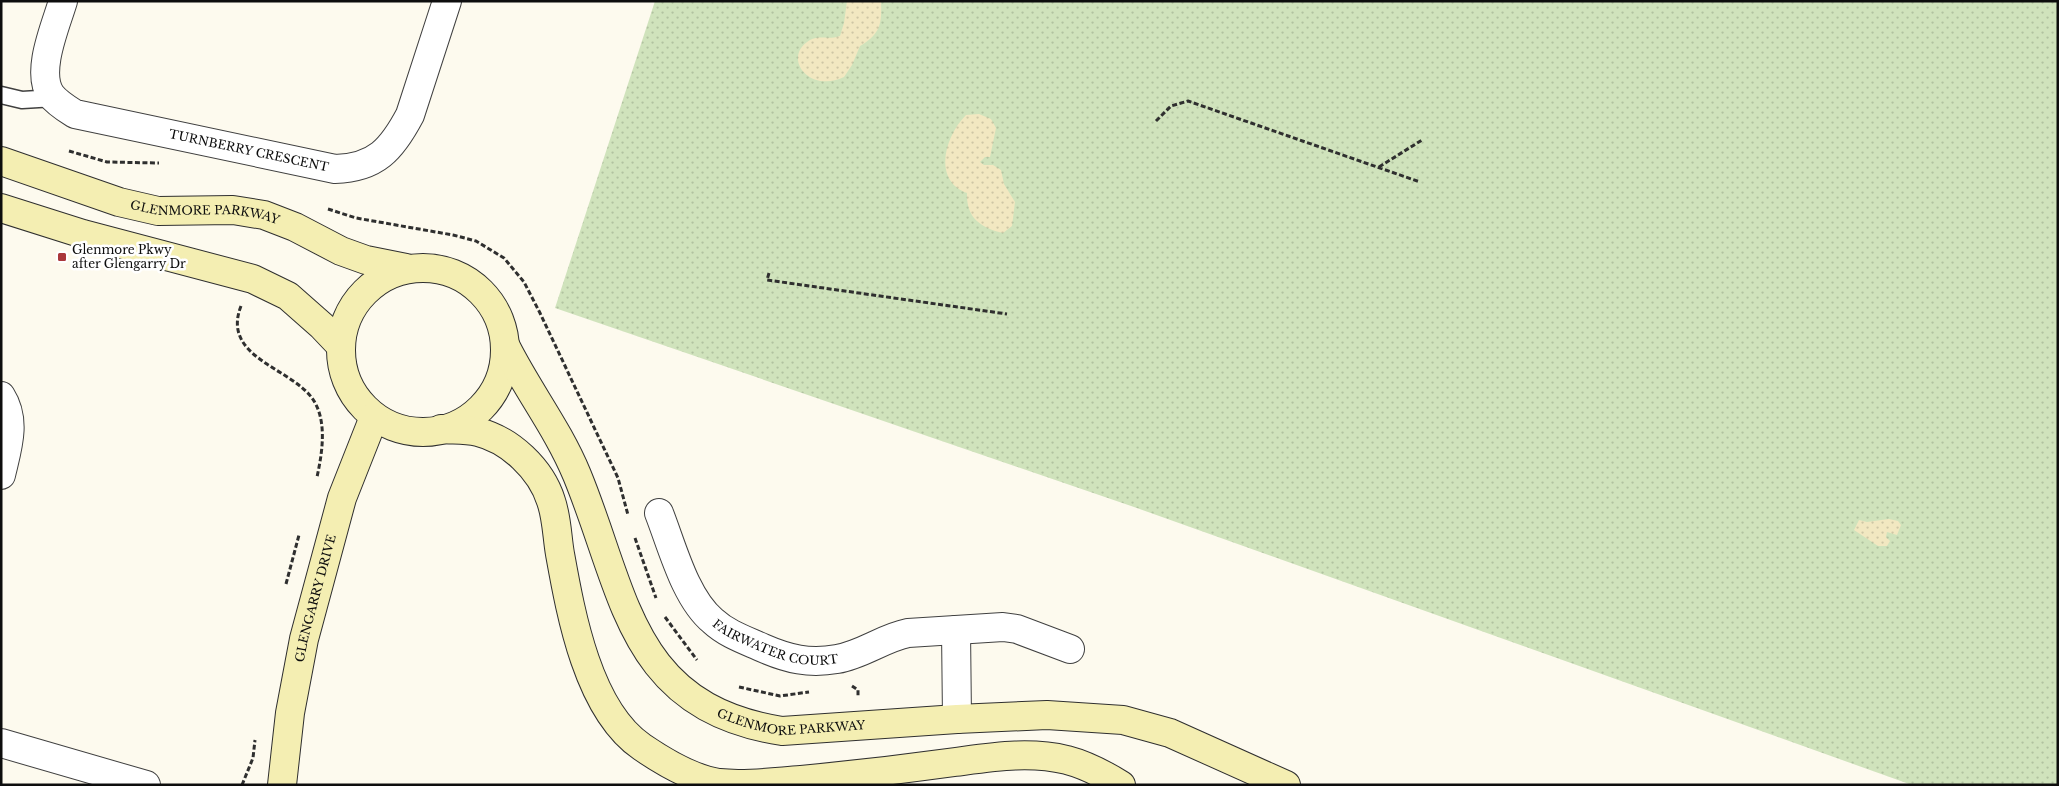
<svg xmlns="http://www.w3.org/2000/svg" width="2059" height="786" viewBox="0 0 2059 786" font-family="'Libre Baskerville',serif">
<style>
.grass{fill:url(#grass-dots)}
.sand{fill:url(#sand-dots)}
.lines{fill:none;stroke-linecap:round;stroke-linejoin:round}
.lane-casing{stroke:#404040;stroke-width:19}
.street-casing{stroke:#404040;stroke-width:30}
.secondary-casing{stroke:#2f2f2f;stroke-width:30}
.path{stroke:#2f2f2f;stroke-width:3;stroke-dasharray:5 2.5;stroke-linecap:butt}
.lane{stroke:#fff;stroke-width:16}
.street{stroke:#fff;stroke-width:28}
.secondary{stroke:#f4eeb2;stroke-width:28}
.poi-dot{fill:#aa373b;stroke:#fff;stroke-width:2}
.labels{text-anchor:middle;stroke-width:5;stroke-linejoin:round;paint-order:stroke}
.street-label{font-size:12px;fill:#0d0d0d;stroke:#fff}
.poi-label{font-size:12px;fill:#0d0d0d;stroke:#fff;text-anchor:start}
</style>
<defs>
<pattern id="grass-dots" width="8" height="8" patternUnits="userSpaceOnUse" patternTransform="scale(1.25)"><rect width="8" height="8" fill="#d0e3bc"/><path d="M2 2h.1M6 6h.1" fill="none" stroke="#b1c2a0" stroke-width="1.8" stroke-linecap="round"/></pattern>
<pattern id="sand-dots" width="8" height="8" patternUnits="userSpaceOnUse" patternTransform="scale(1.25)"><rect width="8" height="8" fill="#f2e8c1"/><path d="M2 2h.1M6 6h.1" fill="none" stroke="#cec6a5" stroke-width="1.8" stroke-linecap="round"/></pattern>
</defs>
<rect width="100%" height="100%" fill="#fdfaee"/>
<path class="grass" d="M655 1H2058V785H1912L1134 507 555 308Z"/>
<path class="sand" d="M847 1H881C882 25 880 34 860 46L852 65 844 77C809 94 781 57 810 40 819 35 829 40 840 36L844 23Z
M979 114 991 119 996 128 990 157H985L980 162 984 165H993L1001 170 1004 184 1015 202 1012 226 1003 233C981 228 966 218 967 193 932 180 945 136 966 115Z
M1889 519 1898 521 1901 525 1897 535 1887 532 1886 537 1890 541 1887 546H1878L1854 530 1859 520 1867 522Z"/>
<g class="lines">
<g class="lane-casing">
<path id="lane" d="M1 95 22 100 55 98"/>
</g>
<g class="street-casing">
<g id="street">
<path id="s1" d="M63 1C56 25 35 72 51 95 57 103 67 109 75 114L335 169C376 168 392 149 410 115L447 1"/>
<path d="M1 396C17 421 7 449 1 475"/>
<path id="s2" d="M659 513C672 546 685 598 713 621 727 634 745 640 763 648 788 659 809 664 837 659 862 655 883 638 908 633L1003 627 1017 629 1070 649"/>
<path d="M956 630 957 719"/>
<path d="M1 743 146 785"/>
</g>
</g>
<g class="secondary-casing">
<g id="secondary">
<path id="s3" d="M1 161 119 202 158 211 233 210 264 215 295 227 341 251 366 260 406 268"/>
<path d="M1 208 83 234 253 279 288 296 322 326 340 345"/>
<circle cx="423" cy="350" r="82"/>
<path id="s4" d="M506 347C528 391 558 429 577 475 626 594 629 707 782 731L957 719 1047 715 1123 720 1170 733 1286 785"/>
<path d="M441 429C453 430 466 429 478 432 510 440 541 469 551 501 557 518 557 537 560 554 571 615 588 710 642 747 664 762 692 779 719 783 746 786 774 782 801 780 853 775 904 769 955 762 993 757 1029 751 1067 760 1086 765 1105 775 1121 785"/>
<path id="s5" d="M282 785 290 713 304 639 342 498 374 417"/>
</g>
</g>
<path class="path" d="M1156 121 1171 106 1188 101 1420 182
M69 151 107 162 159 163
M1379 167 1422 140
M328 209 356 218 453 235 476 241 504 258 524 282 540 313 618 478 628 515
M769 273 767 280 1007 314
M241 306C221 357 289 367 312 398 328 420 322 454 317 477
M635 538 656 598
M286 584 299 535
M665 617 697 660
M852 686 858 690V697
M739 687 780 696 809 692
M242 785 253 758 255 740"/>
<use href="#lane" class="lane"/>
<use href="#street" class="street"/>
<use href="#secondary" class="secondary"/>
</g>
<rect class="poi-dot" x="57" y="252" width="10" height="10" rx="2.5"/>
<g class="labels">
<g class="street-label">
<text dy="4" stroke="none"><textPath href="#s1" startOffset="306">TURNBERRY CRESCENT</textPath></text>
<text dy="4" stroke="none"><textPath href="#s3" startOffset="212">GLENMORE PARKWAY</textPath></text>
<text dy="4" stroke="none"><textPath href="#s5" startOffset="190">GLENGARRY DRIVE</textPath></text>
<text dy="4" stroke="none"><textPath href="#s2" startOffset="190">FAIRWATER COURT</textPath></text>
<text dy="4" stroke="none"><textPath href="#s4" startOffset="506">GLENMORE PARKWAY</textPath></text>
</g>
<g class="poi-label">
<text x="72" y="254">Glenmore Pkwy<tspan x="72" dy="14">after Glengarry Dr</tspan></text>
</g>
</g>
<rect width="2059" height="786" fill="none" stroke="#0d0d0d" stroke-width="5"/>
</svg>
